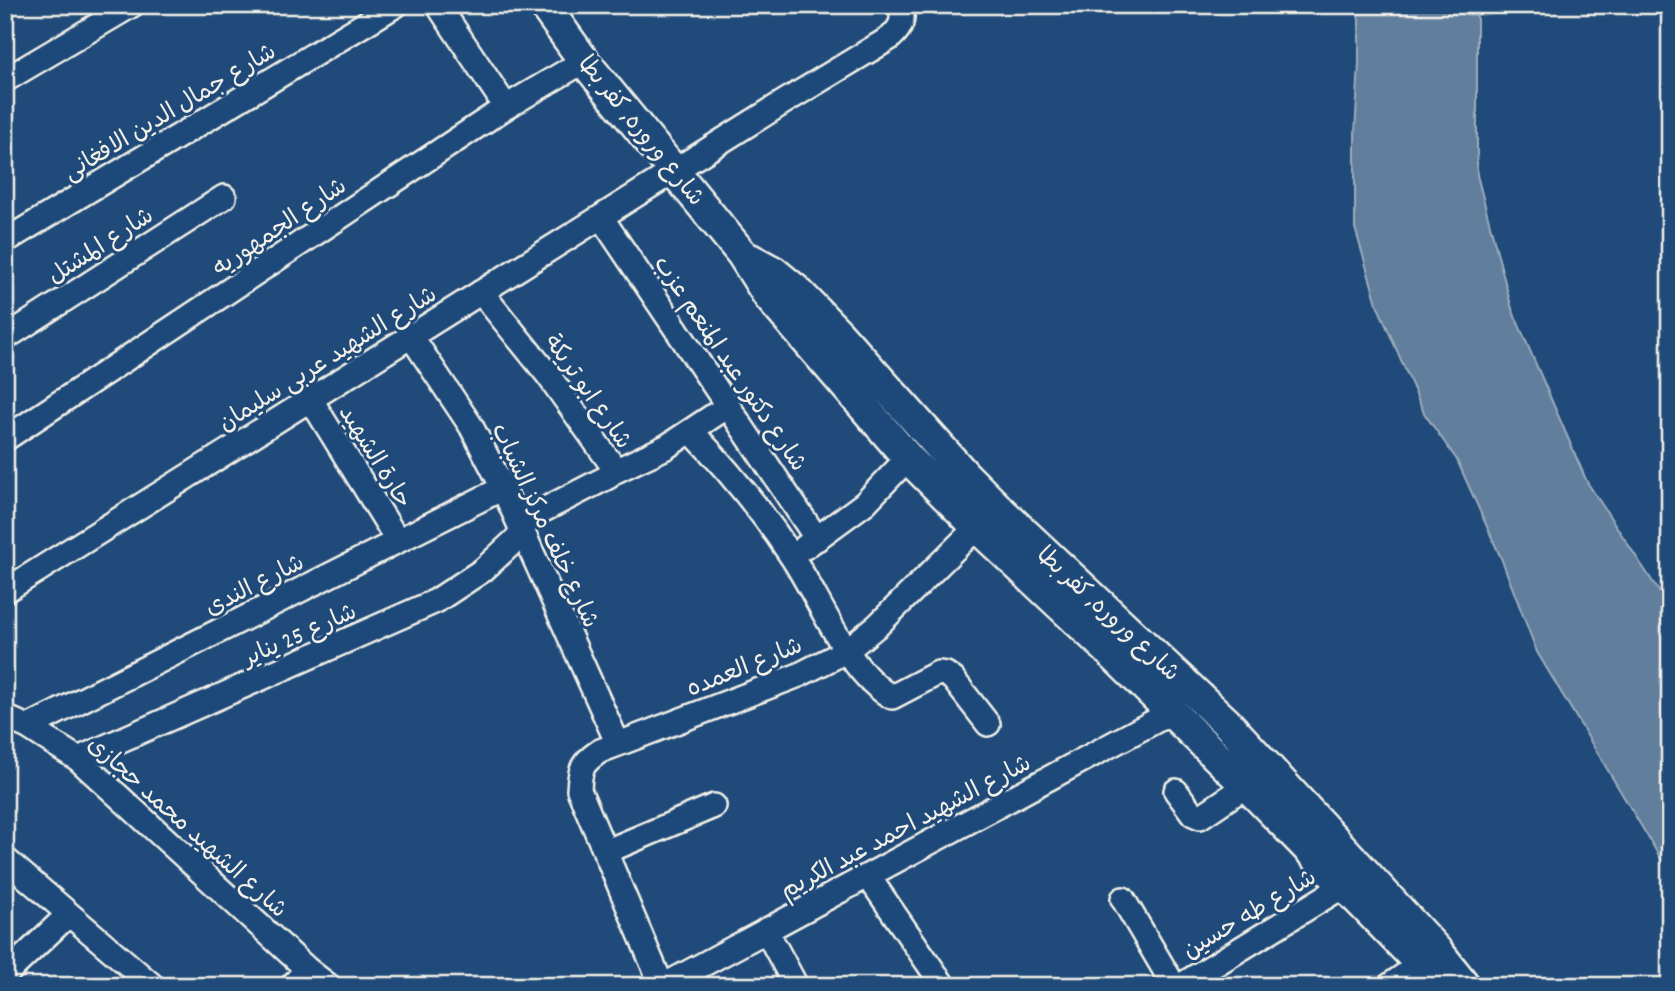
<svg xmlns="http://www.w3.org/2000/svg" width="1675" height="991" viewBox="0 0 1675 991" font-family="Dekko,'Playpen Sans Arabic',sans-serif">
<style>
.water{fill:#627e9d;stroke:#9cacbb;stroke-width:2}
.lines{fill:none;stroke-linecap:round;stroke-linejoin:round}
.minor-casing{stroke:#f4f1e8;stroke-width:28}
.tertiary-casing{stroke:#f4f1e8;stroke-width:35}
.minor{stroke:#1f4a7a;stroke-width:23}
.tertiary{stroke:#1f4a7a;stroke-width:30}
.labels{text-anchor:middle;stroke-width:6;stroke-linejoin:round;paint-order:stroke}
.street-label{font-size:24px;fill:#f4f1e8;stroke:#1f4a7a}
</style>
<rect width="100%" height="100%" fill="#1f4a7a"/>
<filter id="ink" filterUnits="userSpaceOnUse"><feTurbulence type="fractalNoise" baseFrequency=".0143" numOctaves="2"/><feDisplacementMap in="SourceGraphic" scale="14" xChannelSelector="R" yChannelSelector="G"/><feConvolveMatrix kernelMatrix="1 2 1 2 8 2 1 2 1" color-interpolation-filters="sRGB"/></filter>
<g filter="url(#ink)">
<path class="water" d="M1356 5H1477V175L1512 309 1587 482 1670 608V874L1537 652 1501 558 1457 460 1424 413 1378 307 1355 228V133L1359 63V20Z"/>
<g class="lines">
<g class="minor-casing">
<path id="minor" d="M438 5 506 107
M5 80 132 5
M601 217 817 539
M5 241 396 5
M481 292 548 375 612 465 613 470 608 477 520 522
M411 336 471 426 503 488 618 744
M5 338 224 197
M311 400 398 541
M692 432C728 470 761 510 790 554 819 596 847 673 892 697L938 673 946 674 953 679 988 724
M5 439 506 107 584 61
M611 473 666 447 728 406
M805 547 865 503 908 458
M5 591 784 102 890 38C901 28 905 20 900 5
M5 717 28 727 78 759 307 969 329 986
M28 727 503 488
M78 759 436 601 483 570 524 532
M1176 791 1193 814 1200 817 1246 786
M605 852 714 806
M5 859 153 986
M868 876 943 985
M1123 899 1174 986
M766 930 796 986
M5 975 69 914
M292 986 307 969
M662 986 579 790C580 768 582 763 600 751L799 675 846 651 878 625 977 527
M663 986 1172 712
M1180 986 1345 885
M1389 986 1432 956"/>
</g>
<g class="tertiary-casing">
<path id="tertiary" d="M544 5 584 61 742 254 769 297 908 458 977 527 1106 648 1258 797 1442 986
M750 259 774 272 796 290 838 333 964 474 1004 514 1227 723 1438 952 1465 986"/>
</g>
<use href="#minor" class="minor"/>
<use href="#tertiary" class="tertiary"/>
</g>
</g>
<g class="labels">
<g class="street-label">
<text transform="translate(169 111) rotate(-31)" y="8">شارع جمال الدين الافغانى</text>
<text transform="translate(642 130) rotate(51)" y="8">شارع وروره, كفر بطا</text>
<text transform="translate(279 226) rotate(-34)" y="8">شارع الجمهوريه</text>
<text transform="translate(100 245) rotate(-33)" y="8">شارع المشتل</text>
<text transform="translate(327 358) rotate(-32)" y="8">شارع الشهيد عربى سليمان</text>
<text transform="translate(731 363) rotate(56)" y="8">شارع دكتور عبد المنعم عزب</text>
<text transform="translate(589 391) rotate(55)" y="8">شارع ابو تريكة</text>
<text transform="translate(376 456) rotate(58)" y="8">حارة الشهيد</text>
<text transform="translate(546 525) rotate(65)" y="8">شارع خلف مركز الشباب</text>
<text transform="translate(254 584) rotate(-27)" y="8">شارع الندى</text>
<text transform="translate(1109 613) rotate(43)" y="8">شارع وروره, كفر بطا</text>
<text transform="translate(299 634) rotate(-24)" y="8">شارع 25 يناير</text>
<text transform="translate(744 666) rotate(-22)" y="8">شارع العمده</text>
<text transform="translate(188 826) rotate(42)" y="8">شارع الشهيد محمد حجازى</text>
<text transform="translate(905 826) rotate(-28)" y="8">شارع الشهيد احمد عبد الكريم</text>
<text transform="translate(1249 913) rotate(-31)" y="8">شارع طه حسين</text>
</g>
</g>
<rect width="1675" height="991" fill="none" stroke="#1f4a7a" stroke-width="28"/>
<rect x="14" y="14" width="1647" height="963" fill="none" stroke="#f4f1e8" stroke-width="2.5" filter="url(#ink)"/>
</svg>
